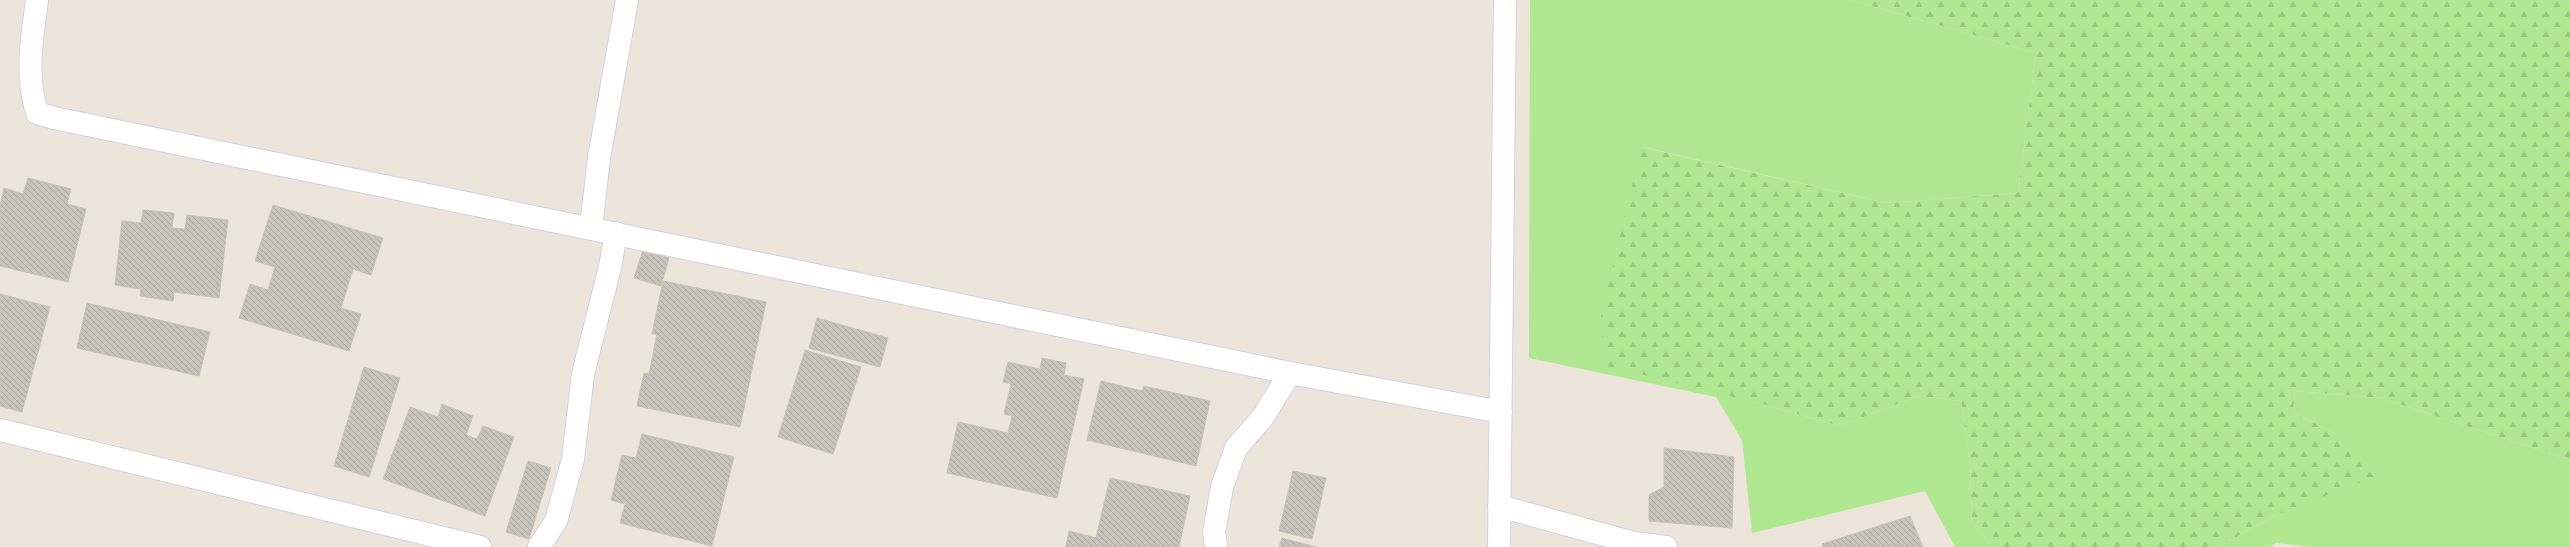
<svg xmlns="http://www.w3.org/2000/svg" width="2570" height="547" viewBox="0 0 2570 547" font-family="'Nunito Sans',sans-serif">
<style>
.grass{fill:#b0e892}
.forest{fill:url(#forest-firs)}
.building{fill:url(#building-back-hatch);stroke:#c8c1b4}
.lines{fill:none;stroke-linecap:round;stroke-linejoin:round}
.street-casing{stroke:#cfd3e4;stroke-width:24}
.street{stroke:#fff;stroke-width:22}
</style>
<defs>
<pattern id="forest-firs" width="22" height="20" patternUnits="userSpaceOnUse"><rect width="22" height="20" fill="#b0e892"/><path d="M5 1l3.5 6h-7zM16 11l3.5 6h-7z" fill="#98c77e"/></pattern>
<pattern id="building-back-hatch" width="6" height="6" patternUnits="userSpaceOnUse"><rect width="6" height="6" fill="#c8c2ba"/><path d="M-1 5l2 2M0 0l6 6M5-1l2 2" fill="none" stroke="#aca7a0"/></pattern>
</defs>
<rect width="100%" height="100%" fill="#ede5da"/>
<path class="grass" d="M1530 0H1851L2036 53 2018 193 1887 203 1642 147 1751 401 1840 426 1918 396 1961 401 1970 465 1972 523 1993 547H1955L1925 491 1752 533 1742 440 1716 397 1529 358Z
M2295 391 2381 398 2570 460V547H2309L2276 543 2271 547H2218L2276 515 2337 435 2293 412Z"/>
<path class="forest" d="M1851 0H2570V460L2381 398 2295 391 2293 412 2337 435 2374 477 2276 515 2218 547H1993L1972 523 1970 465 1961 401 1918 396 1840 426 1751 401 1607 366 1600 321 1641 147 1887 203 2018 193 2036 53Z"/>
<path class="building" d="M28 178 71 189 67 204 86 209 68 282 0 266V206L4 188 23 194Z
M273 205 383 238 371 275 353 269 341 308 361 314 349 351 239 318 250 284 268 290 275 267 255 261Z
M143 210 174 213 172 228 185 229 187 215 228 220 219 298 174 292 173 301 140 296 141 289 115 285 122 221 141 223Z
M643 250 669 258 661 286 634 278Z
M663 281 766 302 740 427 637 406 644 373 649 374 657 334H652Z
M0 294 50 307 22 412 0 406Z
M87 303 210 332 199 376 77 348Z
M817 318 888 338 880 367 809 348Z
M805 350 861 367 833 454 778 437Z
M1042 358 1066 363 1064 375 1084 379 1057 498 947 473 958 422 1008 433 1012 416 1004 414 1011 384 1003 382 1008 362 1040 369Z
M364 367 400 378 369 477 334 466Z
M1101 381 1142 391 1144 386 1210 401 1196 466 1087 440Z
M442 404 473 416 466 435 477 439 483 426 514 437 485 516 383 479 410 407 438 417Z
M642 434 734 457 712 546 620 523 625 504 611 500 622 455 636 458Z
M1664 448 1734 457 1732 528 1649 521V495L1664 487Z
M528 461 551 468 529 539 506 532Z
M1293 471 1326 478 1312 539 1279 531Z
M1110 478 1190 496 1179 547H1066L1069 531 1096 538Z
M1910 516 1923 547H1823L1822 544Z
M1282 538 1316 547H1279Z"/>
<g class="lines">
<g class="street-casing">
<path id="street" d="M37 0C32 39 25 74 37 113L54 118 1290 373 1501 412
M591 227 599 158 627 0
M0 430 480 547
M1499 506 1634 543 1666 547
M539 547 556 521 573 459 583 374 610 267 616 233
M1216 547 1214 532 1222 487 1236 448 1263 417 1290 373
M1499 547 1505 0"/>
</g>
<use href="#street" class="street"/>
</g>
</svg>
